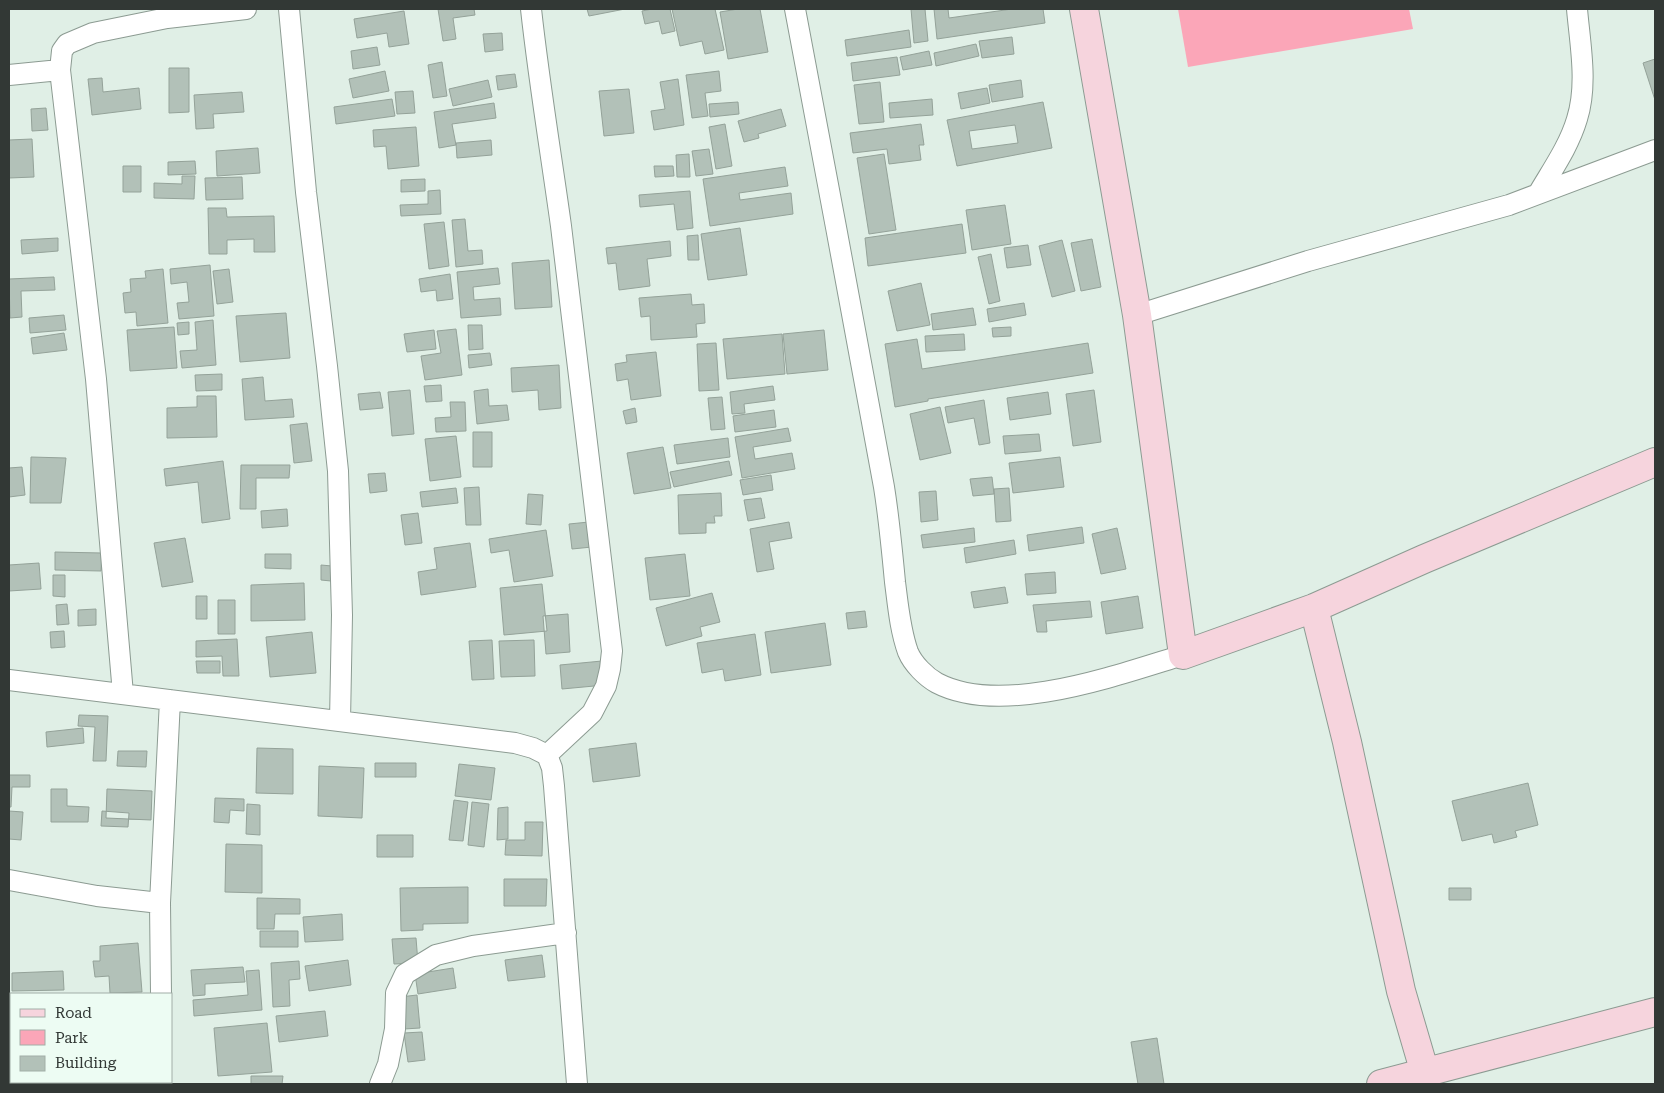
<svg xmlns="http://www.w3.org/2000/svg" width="1664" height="1093" viewBox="0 0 1664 1093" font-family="'Roboto Serif',serif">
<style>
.green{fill:#fba6b8}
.building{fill:#b2c1b8;stroke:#94a299;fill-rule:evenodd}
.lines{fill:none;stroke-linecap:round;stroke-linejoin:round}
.street-casing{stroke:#8c9b92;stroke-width:22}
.secondary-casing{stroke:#8c9b92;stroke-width:30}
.street{stroke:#fff;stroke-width:20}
.secondary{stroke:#f6d4dd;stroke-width:28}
</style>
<rect width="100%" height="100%" fill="#e0efe6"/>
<path class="green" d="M1178 9H1409L1413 29 1188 67Z"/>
<path class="building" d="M438 9H474L475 15 453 18 456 39 443 41Z
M587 9H625L589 16Z
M652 9H670L675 31 662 34 659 21 645 24 642 11Z
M672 9H715L724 50 705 54 702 41 680 46Z
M738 9H760L768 52 728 59 720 12Z
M911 9H925L928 41 914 43Z
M934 9H948L949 18 1012 9H1043L1045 23 937 39Z
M404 11 409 44 389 47 387 33 357 38 354 19Z
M909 30 911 47 847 56 845 40Z
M502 33 503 50 485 52 483 34Z
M1012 37 1014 54 982 58 979 41Z
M976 44 979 56 936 66 934 53Z
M377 47 380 65 353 69 351 51Z
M929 51 932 65 903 70 900 57Z
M897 57 900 75 853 81 851 63Z
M1655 59V100L1643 63Z
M442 62 447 96 433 98 428 65Z
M169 68H189V112L169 113Z
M385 71 389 91 353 98 349 79Z
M719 71 721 91 705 93 708 116 692 118 686 75Z
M515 74 517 87 498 90 496 76Z
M102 78 103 92 139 88 141 109 92 115 88 79Z
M678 79 684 125 654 130 651 111 665 109 660 82Z
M488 80 492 97 453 106 449 89Z
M1021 80 1023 97 992 102 989 85Z
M880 82 884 122 859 124 854 85Z
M987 88 990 103 961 109 958 93Z
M629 89 634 133 604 136 599 91Z
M413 91 415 113 397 114 395 92Z
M242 92 244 112 213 114 214 128 196 129 194 95Z
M392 99 395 116 336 124 334 107Z
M932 99 933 115 890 118 889 103Z
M738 102 739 114 710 117 709 104Z
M1043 102 1052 148 957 166 947 120ZM1015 125 1018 143 972 149 969 131Z
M494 103 496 118 452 124 456 145 439 148 434 112Z
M46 108 48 130 32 131 31 109Z
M781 109 786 126 758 134 759 138 744 142 738 121Z
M725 124 732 166 716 169 709 127Z
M921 124 924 145H919L921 160 889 164 887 149 853 153 850 133Z
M416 127 419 166 388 169 386 146 374 147 373 130Z
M32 139 34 177 9 178V140Z
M491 140 492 155 457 158 456 143Z
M258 148 260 173 217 176 216 151Z
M709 149 713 174 696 176 692 151Z
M689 154 690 177H677L676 155Z
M884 154 896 230 869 234 857 158Z
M195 161 196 174 168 175V162Z
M123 166H141V192H123Z
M654 166H673L674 176 655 177Z
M785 167 788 186 739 193 740 200 791 193 793 214 710 226 703 179Z
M182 176H195L194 199 154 198V183L182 184Z
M242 177 243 199 206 200 205 178Z
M425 179V191L401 192V180Z
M440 190 441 214 401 216 400 205 428 204V191Z
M690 191 693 228 677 230 674 204 640 207 639 195Z
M1005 205 1011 244 972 250 966 210Z
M208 208H226L227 217 274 216 275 252H254V239L227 240V254H209Z
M465 219 468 251 482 250 483 264 456 267 452 220Z
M444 222 449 266 429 269 424 224Z
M962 224 966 253 868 266 865 238Z
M740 228 747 275 708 280 701 234Z
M698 235 699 260H688L687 236Z
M58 238V251L22 254 21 240Z
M1092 239 1101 287 1081 291 1071 243Z
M1062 240 1075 291 1052 297 1039 246Z
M670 241 671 256 647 259 650 286 619 290 616 263 608 264 606 248Z
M1028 245 1031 265 1007 268 1004 248Z
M991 254 1000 301 989 304 978 257Z
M549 260 552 307 515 309 512 263Z
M210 265 214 316 179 319 177 303 189 302 187 282 171 284 170 269Z
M498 268 500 284 473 287 474 300 500 298 501 315 461 318 457 272Z
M163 269 168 323 137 326 136 312 125 313 123 293 131 292 130 279 146 278 145 271Z
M229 269 233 302 217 304 213 271Z
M450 274 453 299 437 301 436 290 421 292 419 279Z
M54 277 55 290 21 291 22 317 10 318 9 279Z
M921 283 930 325 897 331 888 291Z
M691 294 692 305 704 304 705 323 696 324 697 337 651 340 650 316 641 317 639 298Z
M1024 303 1026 315 989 322 987 309Z
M973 308 976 325 933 330 931 314Z
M286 313 290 358 240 362 236 316Z
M64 315 66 330 30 333 29 318Z
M213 320 216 365 182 368 180 351 197 350 195 322Z
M189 322V334L178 335 177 323Z
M468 325H482L483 349 469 350Z
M174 327 177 368 130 371 127 330Z
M1011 327V336L993 337 992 328Z
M456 329 462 375 425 380 421 356 441 353 437 331Z
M434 330 436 349 407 352 404 334Z
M824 330 828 370 787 374 783 334Z
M64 333 67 350 33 354 31 338Z
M782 334 785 374 727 379 723 339Z
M964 334 965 350 926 352 925 336Z
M917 339 922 369 1088 343 1093 373 928 399V401L895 407 885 344Z
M716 343 719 390 699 391 697 344Z
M656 352 661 396 631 400 628 379 617 381 615 364 627 362 626 355Z
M490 353 492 365 469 368 468 355Z
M559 365 561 408 539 410 538 390 512 392 511 368Z
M222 374V390L196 391 195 375Z
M263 377 265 401 292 399 294 417 245 420 242 379Z
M441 385 442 401 426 402 424 386Z
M773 386 775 400 744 404 745 413 732 414 730 392Z
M488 389 489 406 507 405 509 420 477 424 474 391Z
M410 390 414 434 392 436 388 392Z
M1094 390 1101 442 1073 446 1066 394Z
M380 392 383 408 360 410 358 394Z
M1048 392 1051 414 1010 420 1007 398Z
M197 396H216L217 437 167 438V408L197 407Z
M722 397 725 429 711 430 708 398Z
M984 400 990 443 979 445 974 418 948 423 945 407Z
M450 402H465L466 431 436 432 435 418 451 417Z
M940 407 951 453 920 460 910 414Z
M635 408 637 422 626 424 623 411Z
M774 410 776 427 735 432 733 416Z
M307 423 312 461 294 463 290 425Z
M788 428 791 441 753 447 755 459 792 453 795 469 742 478 735 437Z
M473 432H492V467H473Z
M1039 434 1041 451 1005 454 1003 436Z
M456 436 461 477 430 481 425 439Z
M728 438 730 457 677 464 674 445Z
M663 447 671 488 634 494 627 453Z
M31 457 66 458 61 503H30Z
M1060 457 1064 487 1013 493 1009 463Z
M223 461 230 519 202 523 198 482 166 486 164 469Z
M729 461 732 475 674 487 670 472Z
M241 465H290L289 478H256V509H240Z
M22 467 25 495 9 497V468Z
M385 473 387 491 370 493 368 474Z
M771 475 773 490 743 495 740 480Z
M992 477 994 494 973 496 970 479Z
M479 487 481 525H466L464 488Z
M456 488 458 503 422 507 420 492Z
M1009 488 1011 521 996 522 994 489Z
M936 491 938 520 921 522 919 492Z
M721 493 722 516H714L715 523H706V533L679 534 678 495Z
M528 494 543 495 541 525 526 524Z
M761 498 765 518 748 521 744 500Z
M287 509 288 526 262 528 261 511Z
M418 513 422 543 405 545 401 515Z
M589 522 592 547 572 549 569 524Z
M789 522 792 538 769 542 774 569 757 572 750 529Z
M1082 527 1084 543 1029 551 1027 535Z
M974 528 975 542 923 548 921 535Z
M1117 528 1126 569 1101 574 1092 534Z
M546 530 553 576 514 582 509 550 491 553 489 539Z
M185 538 193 582 162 587 154 543Z
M1014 540 1016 554 966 563 964 548Z
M470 543 476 587 421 595 418 572 437 569 434 548Z
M55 552 102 553 101 571 55 570Z
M265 554H291V569L265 568Z
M685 554 690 596 650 600 645 558Z
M39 563 41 589 9 591V565Z
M321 565 332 566 331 581 321 580Z
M1055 572 1056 593 1027 595 1025 574Z
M53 575H65V597L53 596Z
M304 583 305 620 251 621V585Z
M542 584 547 631 504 635 500 588Z
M1005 587 1008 603 974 608 971 592Z
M712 593 720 622 700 627 702 636 666 646 656 608Z
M196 596H207V619H196Z
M1138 596 1143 628 1106 634 1101 602Z
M218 600H235V634H218Z
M1090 601 1092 617 1046 621 1047 632H1037L1033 605Z
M67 604 69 624 57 625 56 605Z
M96 609V625L78 626V610Z
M865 611 867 627 848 629 846 613Z
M568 614 570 652 546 654 543 616Z
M825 623 831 665 771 673 765 632Z
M64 631 65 647 51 648 50 632Z
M312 632 316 673 270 677 266 637Z
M755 634 761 675 725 681 723 669 702 673 697 643Z
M237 639 239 676H223L222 656 196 657V641Z
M492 640 494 679 472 680 469 641Z
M534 640 535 676 501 677 499 641Z
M196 661H220V673H197Z
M602 661 605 685 562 689 560 665Z
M79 715 108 716 106 761H93L95 727 78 726Z
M83 728 84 743 47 747 46 732Z
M636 743 640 776 593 782 589 749Z
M257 748 293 749V794L256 793Z
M118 751H147L146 767 117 766Z
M375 763H416V777H375Z
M459 764 495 768 491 800 455 796Z
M319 766 364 768 362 818 318 816Z
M9 775H30V787H12L11 807H9Z
M1528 783 1538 825 1515 831 1517 837 1494 843 1492 834 1462 841 1452 801Z
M51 789H67V806L89 807 88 822H51Z
M107 789 152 791 151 820 106 818Z
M215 798 244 799V811L230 810 229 823 214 822Z
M454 800 468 802 463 841 449 840Z
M472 802 489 804 484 847 468 845Z
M247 804 260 805V835L246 834Z
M508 807V839L497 840 498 808Z
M9 811 23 812 21 840 9 839Z
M102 811 129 813 128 827 101 826Z
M525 822H543L542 856 505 855 506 840H525Z
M377 835H413V857H377Z
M226 844 262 845V893L225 892Z
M504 879H547L546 906H504Z
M468 887V923L423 924V930L401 931 400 888Z
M1449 888H1471V900H1449Z
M257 898 300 899V914H275L274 929H257Z
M342 914 343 940 305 942 303 917Z
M260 931H298V947H260Z
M416 938 418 963 394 964 392 939Z
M138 943 142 992 110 993 109 976 95 977 93 961H100V946Z
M542 955 545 977 508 981 505 960Z
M348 960 351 985 309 991 305 966Z
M299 961 300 979 289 980 290 1006 273 1007 271 963Z
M243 967 245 982 205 984V995L193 996 191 970Z
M453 968 456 988 418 994 415 974Z
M259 970 262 1010 194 1016 193 1000 248 995 246 971Z
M63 971 64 990 12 991V973Z
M417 995 420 1028 404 1029 400 997Z
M325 1011 328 1036 279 1042 276 1016Z
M267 1023 272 1072 218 1076 214 1028Z
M422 1032 425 1060 408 1062 404 1033Z
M1157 1038 1164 1084H1138L1131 1042Z
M251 1076H283L282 1084H251Z
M89 1082H142V1084H89Z"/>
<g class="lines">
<g class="street-casing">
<path id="street" d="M289 9 306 192 327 366 338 471 342 615 340 721
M531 9C539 82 551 154 561 226 579 367 594 509 612 651L610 669 606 686 592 713 547 755
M795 9C825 168 855 328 884 487 889 518 892 550 895 582 898 605 900 630 908 652 913 664 926 677 937 683 1002 717 1117 675 1183 655
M9 75 60 70
M1538 194C1552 170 1569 146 1577 119 1588 84 1580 44 1577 9
M1137 315 1308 261 1509 205 1655 150
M9 680 515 743 533 748 547 755 552 768 554 786 577 1084
M123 694 96 379 60 70 62 51 67 44 93 33 167 18 246 9
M9 880 97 896 160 903
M161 994 160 903 170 700
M161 1082V1084
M380 1084 388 1064 395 1029 396 993 405 974 436 955 473 946 566 933"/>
</g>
<g class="secondary-casing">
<path id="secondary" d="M1084 9 1137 315 1183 655 1314 608 1424 559 1655 462
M1314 608 1347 742 1401 991 1425 1073
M1381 1084 1655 1012"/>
</g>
<use href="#street" class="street"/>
<use href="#secondary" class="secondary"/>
</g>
<rect width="1664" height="1093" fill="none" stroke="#323835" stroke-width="20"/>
<rect x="10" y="993" width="162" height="90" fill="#edfcf3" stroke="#a2aea7"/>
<rect x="20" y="1009" width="25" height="8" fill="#f6d4dd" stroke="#a2aea7"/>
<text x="55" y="1018" font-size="15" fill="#323835">Road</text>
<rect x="20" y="1030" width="25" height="15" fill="#fba6b8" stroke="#a2aea7"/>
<text x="55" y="1043" font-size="15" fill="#323835">Park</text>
<rect x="20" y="1056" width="25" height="15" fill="#b2c1b8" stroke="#a2aea7"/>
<text x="55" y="1068" font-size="15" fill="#323835">Building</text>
</svg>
